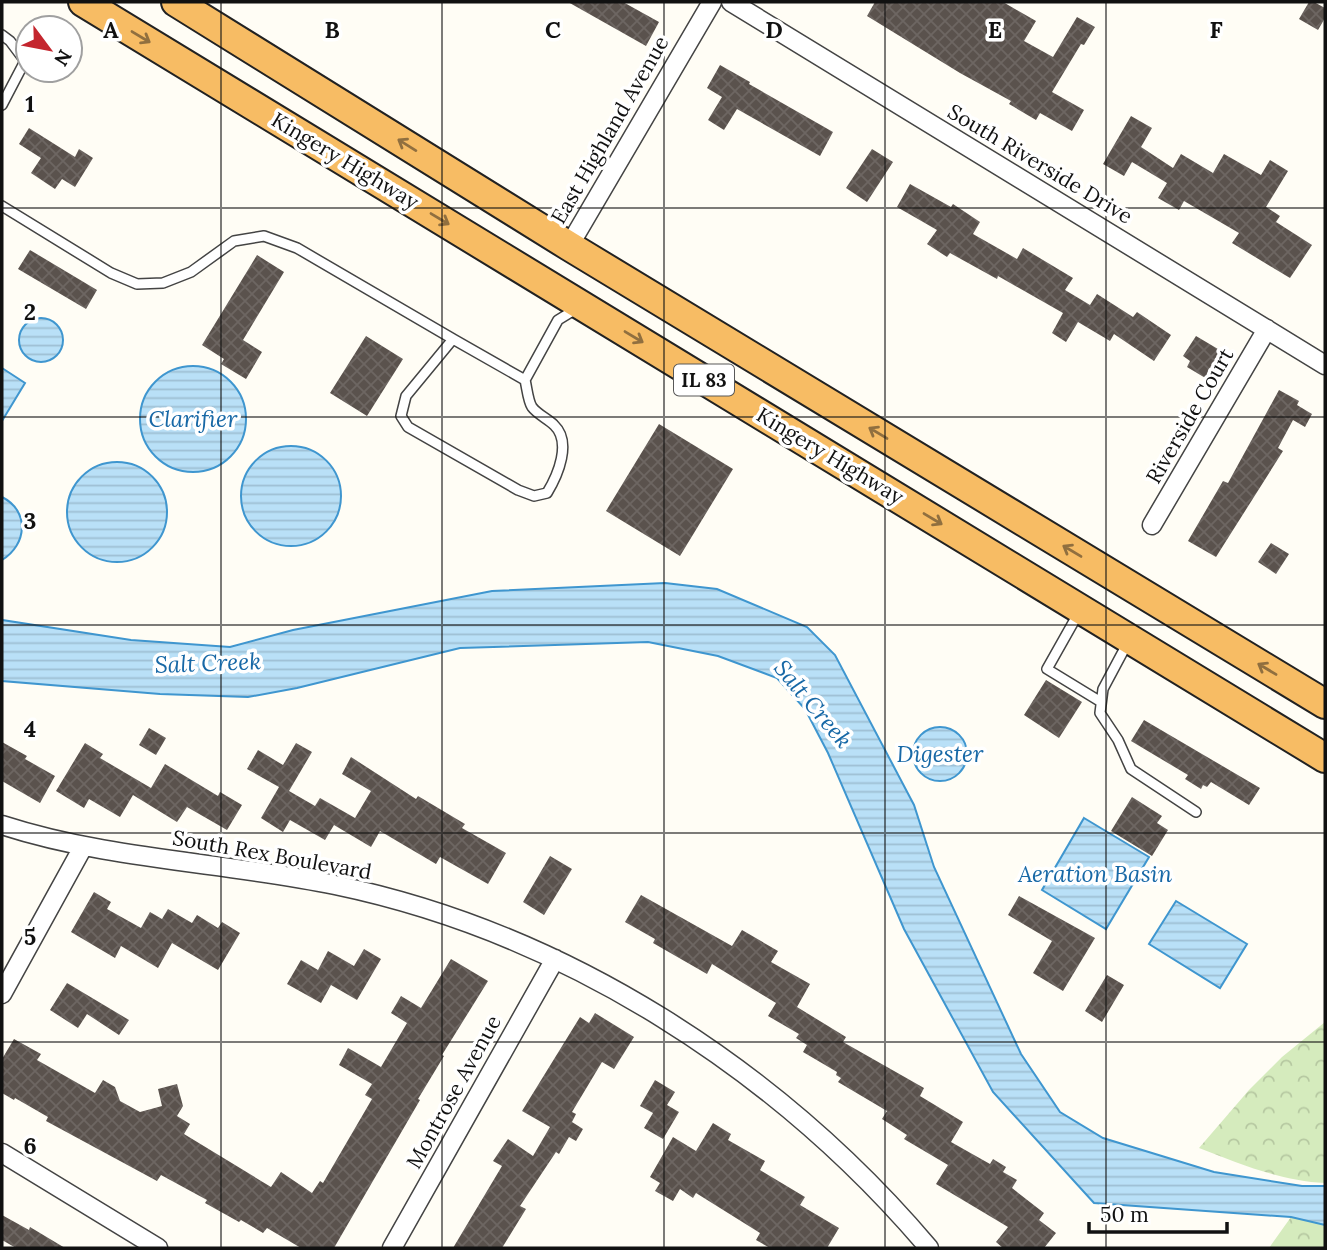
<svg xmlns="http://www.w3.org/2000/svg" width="1327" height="1250" viewBox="0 0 1327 1250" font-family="Lora,serif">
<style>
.park{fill:url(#park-crowns)}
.water{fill:url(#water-rules);stroke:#3f96cf;stroke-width:2}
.building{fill:url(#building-cross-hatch)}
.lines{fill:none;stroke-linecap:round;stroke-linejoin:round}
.service-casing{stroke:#444;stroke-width:12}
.minor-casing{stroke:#444;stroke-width:21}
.trunk-casing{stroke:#222;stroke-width:32}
.service{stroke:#fff;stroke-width:9}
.minor{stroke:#fff;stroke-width:18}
.trunk{stroke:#f7bc64;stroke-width:28}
.oneway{stroke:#906f3f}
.grid{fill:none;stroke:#111;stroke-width:2;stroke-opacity:0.55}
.labels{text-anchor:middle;stroke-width:7;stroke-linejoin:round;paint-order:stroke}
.shield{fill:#fff;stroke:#585858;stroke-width:2}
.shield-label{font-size:19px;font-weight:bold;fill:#111}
.street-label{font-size:21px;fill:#111;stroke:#fff}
.water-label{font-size:23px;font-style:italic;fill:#1768a6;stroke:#fff}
.grid-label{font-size:23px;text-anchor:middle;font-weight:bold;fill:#111;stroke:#fff;stroke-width:7;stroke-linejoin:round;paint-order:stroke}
</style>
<defs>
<pattern id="park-crowns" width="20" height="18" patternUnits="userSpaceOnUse" patternTransform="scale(1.75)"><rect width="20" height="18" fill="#d5ebbd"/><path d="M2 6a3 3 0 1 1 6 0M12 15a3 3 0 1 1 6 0" fill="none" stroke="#b6c8a1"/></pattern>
<pattern id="water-rules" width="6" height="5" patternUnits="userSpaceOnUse" patternTransform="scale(1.75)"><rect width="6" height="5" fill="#b9e0f7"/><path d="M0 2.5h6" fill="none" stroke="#9ebfd3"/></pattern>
<pattern id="building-cross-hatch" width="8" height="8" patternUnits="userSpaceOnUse" patternTransform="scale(1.75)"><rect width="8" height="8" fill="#5a524d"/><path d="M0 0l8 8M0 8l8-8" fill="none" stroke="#6d6662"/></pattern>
</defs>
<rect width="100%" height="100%" fill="#fffdf5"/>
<path class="park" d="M1325 1022V1183C1281 1181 1240 1164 1199 1148L1249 1090 1282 1057Z
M1291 1217 1325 1225V1248H1269Z"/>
<path class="water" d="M19 340a22 22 0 1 1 44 0a22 22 0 1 1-44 0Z
M140 419a53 53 0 1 1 106 0a53 53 0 1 1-106 0Z
M2 368 25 383 2 421Z
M241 496a50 50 0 1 1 100 0a50 50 0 1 1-100 0Z
M67 512a50 50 0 1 1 100 0a50 50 0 1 1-100 0Z
M2 497C30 511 27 545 2 560Z
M665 583 717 589 807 627 835 655 914 805 934 867 1021 1054 1060 1112 1103 1138 1214 1172 1302 1186H1325V1225L1291 1217 1094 1203 993 1092 904 929 828 753 805 709 777 678 718 656 648 642 460 648 297 688 248 697 160 694 2 681V620L131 640 230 647 293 630 492 591Z
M913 754a27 27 0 1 1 54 0a27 27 0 1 1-54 0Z
M1084 818 1149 857 1106 929 1042 890Z
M1176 901 1247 944 1220 988 1149 944Z"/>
<path class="building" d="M568 2H623L659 22 646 46Z
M875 2H1003L1036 21 1024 41 1053 57 1077 17 1095 27 1084 45 1081 44 1052 92 1084 110 1072 131 1040 113 1036 120 1009 104 1011 101 960 73 867 16Z
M1309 2H1314L1325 8V18L1318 30 1299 19Z
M720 65 750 82 749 84 833 132 820 156 737 109 724 130 708 120 722 97 707 88Z
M1131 116 1152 128 1141 147 1173 168 1181 154 1213 173 1224 154 1261 175 1270 160 1288 171 1266 207 1280 216 1276 222 1312 245 1290 278 1232 243 1239 233 1184 201 1179 210 1158 198 1167 183 1132 162 1124 176 1103 164Z
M29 128 75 157 79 149 93 158 75 187 62 179 55 189 31 173 41 158 19 144Z
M872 149 893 162 867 202 846 188Z
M910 184 951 207 953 204 980 222 973 234 1017 259 1023 248 1073 278 1065 290 1090 305 1097 294 1133 317 1137 312 1171 335 1154 361 1114 334 1110 341 1078 322 1066 342 1052 333 1063 313 998 276 997 279 950 253 947 257 927 244 937 230 897 207Z
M30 250 97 290 86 309 18 269Z
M257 255 284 272 243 340 262 352 246 379 221 364 224 359 202 345Z
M366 336 403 359 367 416 330 393Z
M1196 336 1223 352 1207 379 1187 367 1190 361 1183 356Z
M1279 390 1299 401 1297 405 1312 414 1305 427 1293 420 1278 448 1283 451 1216 557 1188 541 1223 481 1228 483Z
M659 424 733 469 680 556 606 511Z
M1271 543 1289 554 1276 574 1258 562Z
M1046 680 1082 702 1059 738 1024 715Z
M1144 720 1260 788 1249 805 1211 782 1207 787 1203 785 1201 789 1185 779 1188 775 1131 741Z
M149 728 166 738 156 755 139 745Z
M2 742 27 756 25 759 55 776 40 803 2 781Z
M85 743 103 754 100 758 151 788 165 764 218 796 220 792 242 805 227 830 187 807 177 822 133 795 120 817 89 799 84 808 56 791Z
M296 743 312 752 289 791 315 806 320 798 355 818 371 791 342 774 351 757 416 799 418 796 465 824 462 828 506 853 488 884 440 857 436 864 380 831 371 847 334 825 325 840 290 820 283 832 261 818 279 787 247 769 258 750 283 765Z
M1132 797 1162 816 1157 823 1168 830 1152 856 1111 831Z
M550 856 572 869 544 915 523 902Z
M94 892 111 902 107 909 141 928 150 912 162 919 168 909 192 923 197 915 218 928 222 922 240 933 218 970 172 943 158 968 121 946 115 958 71 932Z
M641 895 732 946 742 930 778 951 771 962 810 984 797 1007 846 1037 843 1042 924 1088 920 1096 963 1122 951 1142 990 1164 993 1159 1006 1167 1003 1172 1017 1180 1012 1188 1044 1213 1039 1220 1056 1233 1044 1248H1003L996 1242 1008 1227 936 1184 948 1165 904 1139 907 1135 882 1119 887 1111 838 1082 841 1078 836 1075 837 1072 803 1052 807 1045 796 1038 799 1034 768 1016 776 1003 712 964 707 974 653 943 655 939 625 922Z
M1019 896 1095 938 1063 991 1033 973 1052 941 1008 915Z
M364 949 381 959 357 1000 331 985 321 1003 287 984 301 960 318 970 328 951 354 966Z
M451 959 488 981 442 1055 444 1056 418 1099 420 1100 334 1248H301L267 1228 263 1233 241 1220 239 1222 205 1203 207 1200 161 1175 157 1181 46 1121 48 1117 15 1098 14 1100 2 1093V1059L14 1039 41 1054 37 1060 95 1093 103 1080 115 1087 120 1101 140 1112 162 1106 158 1089 177 1084 183 1106 177 1116 190 1124 184 1134 271 1187 281 1172 312 1193 320 1181 323 1183 372 1099 365 1095 372 1084 339 1065 348 1048 381 1067 407 1023 391 1013 401 996 421 1008Z
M1107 975 1124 985 1102 1022 1085 1011Z
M67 983 129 1020 119 1035 87 1014 78 1028 50 1010Z
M595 1013 634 1037 614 1069 602 1062 572 1112 576 1114 572 1122 583 1129 576 1141 569 1137 559 1154 556 1152 520 1206 526 1209 502 1248H453L502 1166 493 1161 508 1139 533 1156 550 1127 522 1111 580 1017 589 1023Z
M655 1080 675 1092 667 1105 679 1112 663 1139 644 1128 653 1113 640 1106Z
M713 1123 731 1134 728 1140 765 1161 760 1170 805 1197 800 1205 839 1228 827 1248H770L756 1240 760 1233 696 1193 693 1198 680 1189 673 1201 655 1191 660 1183 650 1177 673 1137 696 1151Z
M2 1215 29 1230 30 1227 65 1248H16L2 1240Z"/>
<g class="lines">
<g class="service-casing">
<path id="service" d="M2 35 10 41 25 61 2 105
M2 206 111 273 137 284 163 283 191 272 234 241 264 236 297 248 453 339
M525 380 453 339 406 396 401 416 408 427 518 490 534 496 547 493C558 475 572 442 554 425 548 419 537 414 532 407 528 401 527 388 525 380L558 320 576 309
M1078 614 1047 669 1101 702
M1127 644 1103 689 1100 713 1118 740 1131 769 1196 812"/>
</g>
<g class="minor-casing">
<path id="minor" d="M731 2 1325 365
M569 246 712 2
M1152 525 1267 329
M2 825C110 860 224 862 335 885 566 933 778 1070 929 1248
M2 994 83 847
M2 1153 158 1248
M392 1248 555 959"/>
</g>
<g class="trunk-casing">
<path id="trunk" d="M83 2 1325 758
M176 2 569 246 1325 704"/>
</g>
<use href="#service" class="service"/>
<use href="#minor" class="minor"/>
<use href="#trunk" class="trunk"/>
</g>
<defs><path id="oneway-shaft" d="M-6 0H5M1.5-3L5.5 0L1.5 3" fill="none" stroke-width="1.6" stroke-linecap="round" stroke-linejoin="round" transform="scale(1.75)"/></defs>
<g class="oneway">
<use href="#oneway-shaft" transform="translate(141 37) rotate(31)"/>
<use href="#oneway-shaft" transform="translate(407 145) rotate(-148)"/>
<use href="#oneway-shaft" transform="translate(440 219) rotate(31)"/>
<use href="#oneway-shaft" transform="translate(634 337) rotate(31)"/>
<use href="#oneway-shaft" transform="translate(878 433) rotate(-149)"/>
<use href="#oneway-shaft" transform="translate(933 519) rotate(31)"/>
<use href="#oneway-shaft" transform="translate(1072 551) rotate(-149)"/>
<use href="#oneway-shaft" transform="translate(1267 669) rotate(-149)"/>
</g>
<path class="grid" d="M221 2V1248M442 2V1248M664 2V1248M885 2V1248M1106 2V1248M2 208H1325M2 417H1325M2 625H1325M2 833H1325M2 1042H1325"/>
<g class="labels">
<rect class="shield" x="674" y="364.5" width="60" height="31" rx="5"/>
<g class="shield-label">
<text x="704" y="387">IL 83</text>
</g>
<g class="street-label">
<text transform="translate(610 130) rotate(-60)" y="7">East Highland Avenue</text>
<text transform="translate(345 161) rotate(31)" y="7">Kingery Highway</text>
<text transform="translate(1040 164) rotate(31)" y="7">South Riverside Drive</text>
<text transform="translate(1190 416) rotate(-60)" y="7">Riverside Court</text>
<text transform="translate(830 456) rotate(31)" y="7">Kingery Highway</text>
<text transform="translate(272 855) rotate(10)" y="7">South Rex Boulevard</text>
<text transform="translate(454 1092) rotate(-61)" y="7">Montrose Avenue</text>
</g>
<g class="water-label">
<text x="193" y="427">Clarifier</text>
<text transform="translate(208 663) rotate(-2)" y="8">Salt Creek</text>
<text transform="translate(813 704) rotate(50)" y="8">Salt Creek</text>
<text x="940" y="762">Digester</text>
<text x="1095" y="882">Aeration Basin</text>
</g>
</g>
<g class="grid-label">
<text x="111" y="38">A</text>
<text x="332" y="38">B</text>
<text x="553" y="38">C</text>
<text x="774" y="38">D</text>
<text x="995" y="38">E</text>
<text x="1216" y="38">F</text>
<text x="30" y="112">1</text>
<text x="30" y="320">2</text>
<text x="30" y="529">3</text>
<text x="30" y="737">4</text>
<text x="30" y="945">5</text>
<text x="30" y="1154">6</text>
</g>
<rect width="1327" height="1250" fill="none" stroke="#111111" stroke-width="7"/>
<g transform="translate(49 49) rotate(122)"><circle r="33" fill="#ffffff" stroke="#a0a0a0" stroke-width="2"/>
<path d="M0-5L12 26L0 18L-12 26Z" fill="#c4262e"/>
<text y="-10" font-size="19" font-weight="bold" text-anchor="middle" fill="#111111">N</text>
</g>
<path d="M1089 1222v10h138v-10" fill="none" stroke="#111111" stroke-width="3.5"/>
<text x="1100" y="1222" font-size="21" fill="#111111" stroke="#ffffff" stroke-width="5" paint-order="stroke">50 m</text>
</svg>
